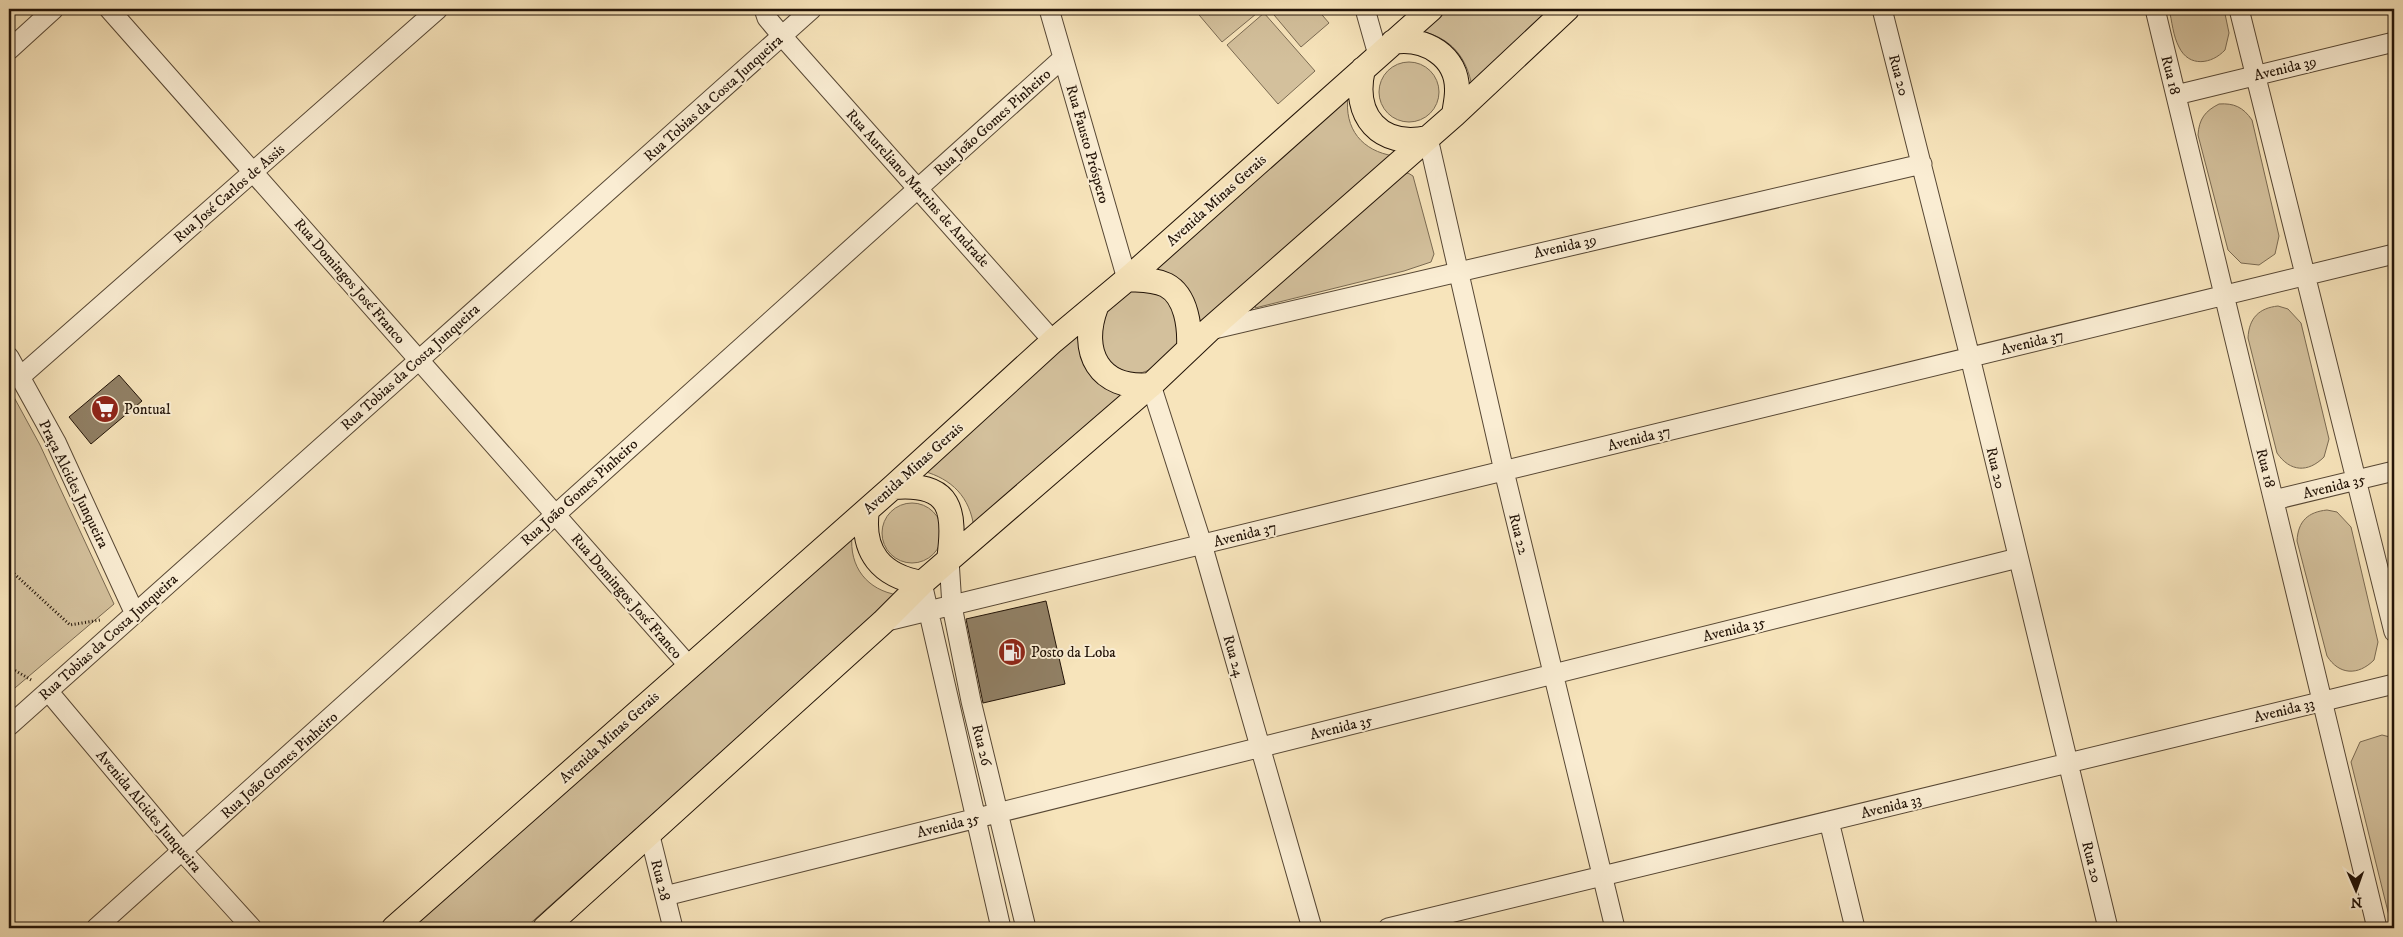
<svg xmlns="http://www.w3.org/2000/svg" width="2403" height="937" viewBox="0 0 2403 937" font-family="'IM FELL DW Pica',serif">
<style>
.green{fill:#d3c09c;stroke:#7a6a52}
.building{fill:#918065;stroke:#221307}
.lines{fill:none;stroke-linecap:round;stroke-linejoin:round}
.minor-casing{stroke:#574734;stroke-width:21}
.major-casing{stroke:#221307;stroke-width:26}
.path{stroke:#221307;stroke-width:3;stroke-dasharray:1 2.5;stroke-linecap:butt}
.minor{stroke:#faedd3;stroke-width:19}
.major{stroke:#f7e4bb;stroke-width:24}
.labels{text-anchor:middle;stroke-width:4;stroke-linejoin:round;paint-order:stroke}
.street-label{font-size:15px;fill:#221307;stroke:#faedd3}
.poi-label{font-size:15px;fill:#221307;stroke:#faedd3;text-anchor:start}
</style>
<rect width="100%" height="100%" fill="#f7e4bb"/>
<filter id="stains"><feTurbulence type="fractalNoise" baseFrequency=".004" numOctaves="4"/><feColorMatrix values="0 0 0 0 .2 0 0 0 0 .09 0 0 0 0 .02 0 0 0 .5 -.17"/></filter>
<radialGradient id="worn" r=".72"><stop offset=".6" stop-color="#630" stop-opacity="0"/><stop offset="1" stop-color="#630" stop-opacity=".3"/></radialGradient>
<path class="green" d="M1194 9H1262L1222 42Z
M1269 9H1317L1329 23 1301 47Z
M1446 9H1561L1472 87C1467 57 1451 38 1421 31Z
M2169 9H2224L2229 33 2225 50C2212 64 2189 68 2179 47 2173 36 2172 21 2169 9Z
M1264 13 1315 71 1278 104 1227 45Z
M1379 92a30 30 0 1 1 60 0a30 30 0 1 1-60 0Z
M1348 96C1344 129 1362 151 1394 156L1200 329 1149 272Z
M2219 104C2234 103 2243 107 2252 120L2279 236 2275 254 2259 265 2241 263 2228 250 2198 135C2199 119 2205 111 2219 104Z
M1408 173 1413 176 1434 254 1431 262 1404 271 1255 308 1256 303 1400 176Z
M1143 289 1173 300C1176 310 1181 323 1181 334 1182 342 1174 350 1168 356 1141 380 1130 378 1102 357L1099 317 1127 291Z
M2278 306 2288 309 2301 323 2329 439 2324 457C2308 473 2290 472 2277 453L2248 338C2249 318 2259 308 2278 306Z
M1084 330 1130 390 974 528C970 497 952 479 923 471Z
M9 388 40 445 114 604 9 693Z
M882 533a30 30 0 1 1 60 0a30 30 0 1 1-60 0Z
M2327 510 2337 512 2351 527 2378 642 2374 660C2358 676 2339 675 2327 656L2297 541C2298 521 2308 512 2327 510Z
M852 535C849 567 867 590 898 595L525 928H411Z
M2382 735 2394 738V928H2392L2351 762 2360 742Z"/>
<path class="building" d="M119 375 142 401 91 444 69 417Z
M1046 601 1065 684 983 703 966 619Z"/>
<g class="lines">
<g class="minor-casing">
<path id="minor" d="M109 9 689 666
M764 9 767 18 782 36 1053 341
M1049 9 1127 279
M1365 9 1378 55
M1882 9 1970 357 2108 928
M2155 9 2377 928
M2239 9 2394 632
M9 50 54 9
M2176 95 2394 42
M1428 138 1504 471 1615 928
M1210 330 1922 164
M9 357 56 442 135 614
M20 377 438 9
M1151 385 1202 544 1312 928
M2274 500 2394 471
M949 560 952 606 971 701 1026 928
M922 583 1001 928
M883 622 2394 254
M48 691 183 852 252 928
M9 726 812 9
M1829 821 1855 928
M649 832 673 928
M665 896 2018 558
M96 928 1063 58
M1388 928 2394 684"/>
</g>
<g class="major-casing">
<path id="major" d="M1393 42C1425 37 1458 56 1457 91 1457 99 1455 107 1454 115
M1363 69C1352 116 1380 148 1428 138
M1127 279C1140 280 1153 279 1166 285 1187 296 1190 328 1189 348
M1096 307C1079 352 1099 390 1151 385
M893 487C952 482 956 511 949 560
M867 510C861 552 881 576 922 583
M394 928 893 487 1053 341 1132 275 1431 9
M545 928 883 622 922 583 1151 385 1209 330 1454 115 1567 9"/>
</g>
<path class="path" d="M9 569 70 625 100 620
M9 667 33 681"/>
<use href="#minor" class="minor"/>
<use href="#major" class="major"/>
</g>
<defs>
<g id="supermarket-disc" transform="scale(1.4375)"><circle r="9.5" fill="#8f2418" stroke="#faedd3"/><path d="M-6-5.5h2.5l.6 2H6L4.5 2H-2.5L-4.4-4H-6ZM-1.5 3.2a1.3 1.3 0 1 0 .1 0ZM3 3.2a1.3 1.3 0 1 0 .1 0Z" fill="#fff"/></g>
<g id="fuel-disc" transform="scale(1.4375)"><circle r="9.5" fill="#8f2418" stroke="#faedd3"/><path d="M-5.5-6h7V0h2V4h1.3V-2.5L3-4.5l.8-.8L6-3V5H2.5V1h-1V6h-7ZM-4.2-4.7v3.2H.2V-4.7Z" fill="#fff"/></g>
</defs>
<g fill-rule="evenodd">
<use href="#supermarket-disc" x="105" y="409"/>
<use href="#fuel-disc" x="1012" y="652"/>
</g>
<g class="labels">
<g class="street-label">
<text transform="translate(2285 68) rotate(-14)" y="5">Avenida 39</text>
<text transform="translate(1899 75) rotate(75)" y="5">Rua 20</text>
<text transform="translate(2171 75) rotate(76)" y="5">Rua 18</text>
<text transform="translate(713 98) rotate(-42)" y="5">Rua Tobias da Costa Junqueira</text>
<text transform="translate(992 122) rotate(-42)" y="5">Rua João Gomes Pinheiro</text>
<text transform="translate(1088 144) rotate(74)" y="5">Rua Fausto Próspero</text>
<text transform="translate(918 188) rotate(48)" y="5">Rua Aureliano Martins de Andrade</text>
<text transform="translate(229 193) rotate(-41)" y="5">Rua José Carlos de Assis</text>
<text transform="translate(1216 200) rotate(-42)" y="5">Avenida Minas Gerais</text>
<text transform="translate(1565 246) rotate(-13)" y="5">Avenida 39</text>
<text transform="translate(350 281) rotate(49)" y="5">Rua Domingos José Franco</text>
<text transform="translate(2032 342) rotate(-14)" y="5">Avenida 37</text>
<text transform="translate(410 367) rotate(-42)" y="5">Rua Tobias da Costa Junqueira</text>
<text transform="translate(1639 438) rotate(-14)" y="5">Avenida 37</text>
<text transform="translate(913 468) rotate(-42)" y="5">Avenida Minas Gerais</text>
<text transform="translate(1996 468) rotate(77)" y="5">Rua 20</text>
<text transform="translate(2266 468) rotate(76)" y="5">Rua 18</text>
<text transform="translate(74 484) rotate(64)" y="5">Praça Alcides Junqueira</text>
<text transform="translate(2334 486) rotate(-14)" y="5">Avenida 35</text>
<text transform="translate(579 492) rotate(-42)" y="5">Rua João Gomes Pinheiro</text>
<text transform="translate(1245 534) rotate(-14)" y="5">Avenida 37</text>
<text transform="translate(1519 534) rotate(76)" y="5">Rua 22</text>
<text transform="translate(627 596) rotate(49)" y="5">Rua Domingos José Franco</text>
<text transform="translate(1734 629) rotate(-14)" y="5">Avenida 35</text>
<text transform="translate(108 637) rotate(-42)" y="5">Rua Tobias da Costa Junqueira</text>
<text transform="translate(1234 656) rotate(74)" y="5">Rua 24</text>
<text transform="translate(2284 710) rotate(-14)" y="5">Avenida 33</text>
<text transform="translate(1341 727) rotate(-14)" y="5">Avenida 35</text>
<text transform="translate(609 737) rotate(-42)" y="5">Avenida Minas Gerais</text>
<text transform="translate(982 745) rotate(76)" y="5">Rua 26</text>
<text transform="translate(279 765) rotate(-42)" y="5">Rua João Gomes Pinheiro</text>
<text transform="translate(1891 806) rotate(-14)" y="5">Avenida 33</text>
<text transform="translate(149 811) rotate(50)" y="5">Avenida Alcides Junqueira</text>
<text transform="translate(948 825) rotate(-14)" y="5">Avenida 35</text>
<text transform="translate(2092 862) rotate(76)" y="5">Rua 20</text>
<text transform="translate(661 880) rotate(76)" y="5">Rua 28</text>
</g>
<g class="poi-label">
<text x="124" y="414">Pontual</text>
<text x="1031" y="657">Posto da Loba</text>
</g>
</g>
<rect width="2403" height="937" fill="none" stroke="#f7e4bb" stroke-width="30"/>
<rect x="10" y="10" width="2383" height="917" fill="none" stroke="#221307" stroke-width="2.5"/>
<rect x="15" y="15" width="2373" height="907" fill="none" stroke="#221307"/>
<g transform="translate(2356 890) rotate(178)" stroke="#faedd3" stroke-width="4" paint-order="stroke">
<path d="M0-4L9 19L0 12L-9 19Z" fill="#221307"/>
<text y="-8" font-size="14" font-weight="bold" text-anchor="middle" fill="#221307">N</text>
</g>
<rect width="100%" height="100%" filter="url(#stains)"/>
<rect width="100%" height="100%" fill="url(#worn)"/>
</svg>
